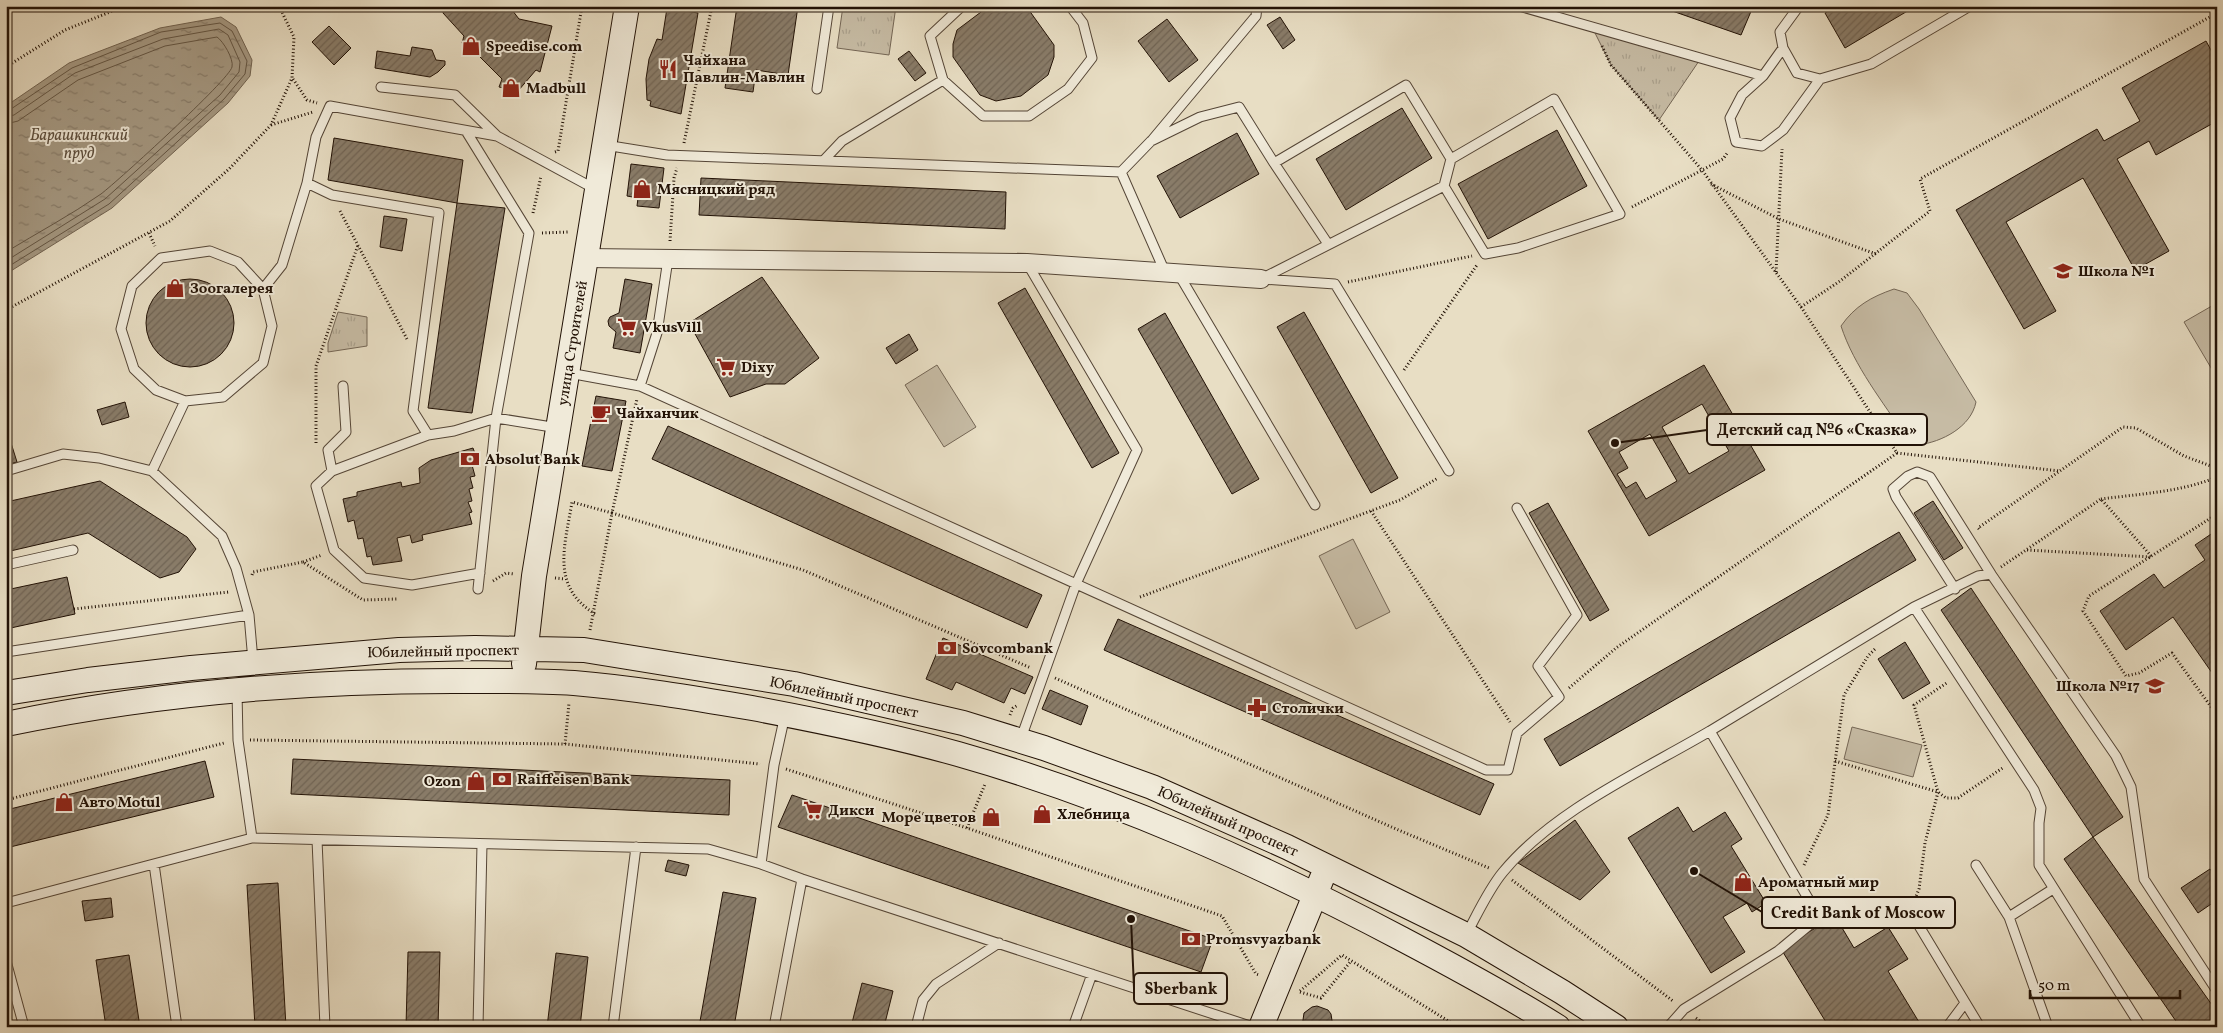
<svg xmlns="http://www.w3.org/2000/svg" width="2223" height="1033" viewBox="0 0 2223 1033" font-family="Vollkorn,serif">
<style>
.grass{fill:#c6bba4;stroke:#746655}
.park{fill:url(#park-tufts);stroke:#746655}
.water{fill:url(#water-ripples);stroke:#716351}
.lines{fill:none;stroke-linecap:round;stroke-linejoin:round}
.shore{stroke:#645644;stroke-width:1}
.building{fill:url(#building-hatch);stroke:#221206;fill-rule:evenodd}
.lane-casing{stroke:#544536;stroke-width:11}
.street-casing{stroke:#544536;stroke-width:20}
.secondary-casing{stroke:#221206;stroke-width:26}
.path{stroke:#221206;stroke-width:3;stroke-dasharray:1 2.5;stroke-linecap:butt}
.lane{stroke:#f0ead9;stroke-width:9}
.street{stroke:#f0ead9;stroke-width:18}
.secondary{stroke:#f0ead9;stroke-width:24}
.labels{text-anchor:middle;stroke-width:4;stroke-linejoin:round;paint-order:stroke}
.poi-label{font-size:15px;font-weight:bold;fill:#221206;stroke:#f0ead9;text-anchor:start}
.street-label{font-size:15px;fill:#221206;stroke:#f0ead9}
.water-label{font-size:16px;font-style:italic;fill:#5d4f3e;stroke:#f0ead9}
.leader{fill:none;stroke:#221206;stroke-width:2}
.callout-dot{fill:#221206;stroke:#f0ead9;stroke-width:2}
.callout{fill:#f0ead9;stroke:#221206;stroke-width:2}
.callout-label{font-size:16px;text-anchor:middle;font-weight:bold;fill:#221206}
</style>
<defs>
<pattern id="park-tufts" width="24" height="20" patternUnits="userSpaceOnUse" patternTransform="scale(1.25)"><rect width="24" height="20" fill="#c6bba4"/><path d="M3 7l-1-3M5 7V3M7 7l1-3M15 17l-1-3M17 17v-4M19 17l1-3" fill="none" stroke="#aaa08c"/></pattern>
<pattern id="water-ripples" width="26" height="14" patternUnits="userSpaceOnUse" patternTransform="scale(1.25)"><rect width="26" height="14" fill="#a59983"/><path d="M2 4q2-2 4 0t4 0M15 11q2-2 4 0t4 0" fill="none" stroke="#867b69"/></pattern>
<pattern id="building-hatch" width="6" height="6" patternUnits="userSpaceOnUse" patternTransform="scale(1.25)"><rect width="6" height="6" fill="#897c69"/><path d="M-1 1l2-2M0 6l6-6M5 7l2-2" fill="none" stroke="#706454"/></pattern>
</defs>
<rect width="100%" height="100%" fill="#e8dec4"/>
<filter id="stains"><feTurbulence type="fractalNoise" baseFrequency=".004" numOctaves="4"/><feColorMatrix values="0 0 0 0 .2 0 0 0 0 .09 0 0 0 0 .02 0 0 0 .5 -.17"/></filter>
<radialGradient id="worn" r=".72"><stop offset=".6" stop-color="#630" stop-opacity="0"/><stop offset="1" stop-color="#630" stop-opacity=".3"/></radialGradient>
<path class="grass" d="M1894 289 1907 293 1919 309 1976 402C1971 427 1942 442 1918 445L1906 437C1883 402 1854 366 1841 326 1855 306 1871 297 1894 289Z
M2217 303V378L2184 322Z
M937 365 976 427 944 447 905 385Z
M1353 539 1390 612 1356 629 1319 556Z
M1852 727 1922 745 1913 777 1844 759Z"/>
<path class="park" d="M843 6H896L889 55 837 48Z
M1592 27 1701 58 1659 120 1611 65Z
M338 312 367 317V346L328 352V343Z"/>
<path class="water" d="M221 17 236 27 252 60 250 76 228 103 112 208 6 274V106L69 63 160 28Z"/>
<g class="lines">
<path class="shore" d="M6 110 11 109 72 68 161 32 220 23 232 31 247 61 245 74 224 99 109 204 6 268
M6 117 14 115 75 73 163 39 219 29 228 35 240 62 239 72 220 95 105 199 6 261
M6 124 18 121 78 80 165 46 217 37C223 41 234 59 232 67 229 80 118 181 101 194 71 215 37 233 6 252"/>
</g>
<path class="building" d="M443 6H509L519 19 552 26 540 72 536 70 518 91 499 87 502 79 478 55 471 53 462 43 464 36 443 13Z
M737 6 764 8 765 6H798L788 75 756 70 753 92 725 88Z
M989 6H1026L1054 45V57L1048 75 1021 96 996 101 980 95 953 57V44L957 30Z
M1658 6H1744L1752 9 1741 35Z
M1837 6H1916L1845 48 1825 13Z
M667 8 698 13 681 114 650 106 651 101 647 100 646 79 649 59 657 39 662 40Z
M1280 17 1295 40 1283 49 1267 25Z
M1167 19 1198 60 1169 82 1138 41Z
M329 26 351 48 334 65 312 42Z
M2206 41 2217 61V121L2156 155 2149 141 2117 159 2169 251 2135 270 2083 178 2006 222 2056 311 2024 329 1956 210 2097 129 2104 141 2140 121 2122 88Z
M412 47 432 50 436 60 445 61V65L438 72 430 77 375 68 377 51 410 56Z
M909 51 926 73 915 81 898 59Z
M1402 108 1432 158 1346 210 1316 159Z
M1557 130 1587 186 1488 239 1458 184Z
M1237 133 1259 174 1180 218 1157 176Z
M334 138 463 160 457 203 328 180Z
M631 164 664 168 659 208 637 206 638 198 627 196Z
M701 178 1006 192 1005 229 699 215Z
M457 203 505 208 472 413 428 408Z
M384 216 407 219 402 251 380 247Z
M762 277 819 358 785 384H766L730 397 689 323Z
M625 279 652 284 640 353 613 348 616 332 609 326 608 321 610 317 619 313Z
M146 323a44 44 0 1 1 88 0a44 44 0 1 1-88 0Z
M1025 288 1119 453 1092 468 998 303Z
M1304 312 1398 478 1371 493 1277 327Z
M1165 313 1259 479 1232 494 1138 329Z
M909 334 918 350 896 364 886 348Z
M1704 365 1765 470 1649 536 1588 431ZM1702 404 1711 420 1721 414 1730 428 1719 434 1729 451 1689 474 1662 427ZM1650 434 1677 481 1646 499 1636 482 1626 488 1617 474 1628 468 1619 452Z
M596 396 626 401 612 471 582 466Z
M125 402 129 417 102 425 97 410Z
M668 426 1042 595 1027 628 652 459Z
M6 427 17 462 6 465Z
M473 448 478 462 472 465 475 476 470 477 473 488 469 489 472 501 468 502 472 512 469 513 472 524 422 535 423 540 412 543 410 535 397 538 402 561 373 565 371 556 367 557 363 538 358 539 354 520 348 522 343 499 357 496V492L401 482 402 487 420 483 419 468 431 460Z
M100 481 187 537 196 549 179 572 160 578 88 533 6 552V502Z
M1933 501 1963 548 1944 560 1914 513Z
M1548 503 1609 610 1590 621 1529 513Z
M2217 530V680L2173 617 2126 650 2100 611 2154 574 2164 588 2205 560 2195 545Z
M1899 532 1916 560 1560 766 1544 739Z
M67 577 75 614 6 629V590Z
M1971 588 2123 817 2093 837 1941 610Z
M1118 619 1494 784 1480 815 1104 650Z
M943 638 1033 677 1025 694 1011 688 1004 703 956 682 952 690 926 679Z
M1905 642 1930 683 1903 699 1878 659Z
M1050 690 1088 706 1081 725 1042 709Z
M293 759 730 780 729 815 291 794Z
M205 761 214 797 6 848V810Z
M792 795 1213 939 1201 972 778 827Z
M1678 807 1693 832 1725 812 1742 839 1731 846 1766 903 1752 912 1747 903 1723 917 1745 952 1711 973 1628 838Z
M1575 820 1610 872 1580 900 1518 863Z
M2093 837 2217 1012V1027H2180L2064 859Z
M668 860 689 865 686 876 665 871Z
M2210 869 2217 879V900L2198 913 2181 888Z
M278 883 286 1027H255L247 885Z
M723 892 756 898 734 1027H699Z
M111 898 113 917 85 921 82 901Z
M1835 916 1854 948 1888 927 1908 959 1888 971 1922 1027H1829L1781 949Z
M408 952H440L438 1027H406Z
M556 953 588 957 580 1027H547Z
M129 955 140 1027H106L96 960Z
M862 983 893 991 884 1027H851Z
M1317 1006 1328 1010 1331 1014 1333 1027H1302L1304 1013 1312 1007Z"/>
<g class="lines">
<g class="lane-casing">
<path id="lane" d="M1519 6 1763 76 1783 48
M1799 6 1780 32 1783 48 1797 73 1820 79 1871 64 1970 6
M1763 76 1742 95 1730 118 1736 142 1762 146 1783 130 1820 79
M943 80 983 116H1029L1068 89 1092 58 1083 23 1070 6
M381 87 455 95 497 136 595 189
M817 89 829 6
M466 131 529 233 496 418 478 589
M497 136 330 106 316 137 307 183 332 195 439 213 413 411 428 435 454 431 496 418 558 428
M1153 139 1256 16 1257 6
M605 145 667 155 1121 172 1151 141 1200 117 1239 107 1274 163 1406 85 1451 159
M825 159 842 141 943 80 930 36 962 6
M1274 163 1328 244
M1121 172 1165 272
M1178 273 1315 505
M1261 279 1444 186 1485 254 1518 248 1620 214 1554 99 1451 159 1444 186
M1261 279 1335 284 1449 471
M569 373 640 386 1486 770H1508L1517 733 1559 697 1538 666 1577 615 1517 508
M343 386 346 432 328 450 332 471 428 435
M640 386 657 333 668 259
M185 401 156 390 134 369 121 329 132 286 161 258 210 251 238 262 263 289
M6 471 63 454 99 458 152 471
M332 471 316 486 334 550 364 578 412 585 480 573
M6 565 73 550
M1955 589 1896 497 1893 489 1908 476 1917 472 1930 477 1991 574
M1914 607 2034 790 2041 808 2039 823V865L2141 1027
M6 652 249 615
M253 661 249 615 236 568 222 536 152 471 185 401 223 397 263 363 272 326 263 289 282 265 307 183
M237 691 238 740 252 838
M1710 731 1914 607 1978 576 1991 574 2116 756 2131 787 2144 879 2217 991
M1020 741 1076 584 1137 450 1027 263
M317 840 325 1027
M154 864 177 1027
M761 864 774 765 785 715
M1976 865 2009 917 2053 889
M6 903 252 838 708 849 761 864 802 879 1253 1027
M2009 917 2048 1027
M1466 935C1477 915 1488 890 1503 872 1553 811 1642 771 1710 731L1819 917 1846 902 1910 911 1980 1027
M6 961 24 1027
M478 1027 482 844
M613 1027 636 847
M774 1027 802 879
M916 1027 923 1000 936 984 999 943
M1073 1027 1092 974
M1668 1027 1684 1009 1778 951 1819 917
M1947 1027 1965 1003"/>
</g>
<g class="street-casing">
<path id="street" d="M585 258 1027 263 1261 279"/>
</g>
<g class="secondary-casing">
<path id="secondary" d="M524 664 534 576 627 6
M6 693 88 680 191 668 399 650 475 648 584 650 794 684 963 723 1044 748 1152 787 1287 847 1466 935 1562 992 1616 1027
M6 724C150 694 306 681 452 681 493 681 533 680 574 683 634 688 693 698 752 708 821 721 891 735 958 754 1113 798 1260 864 1402 939 1455 967 1507 995 1558 1027
M1261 1027 1322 878"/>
</g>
<path class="path" d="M6 67 65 30 125 6
M293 79 307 100 317 103
M271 125 313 112
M684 143 712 6
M555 152 558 151 582 6
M1711 184 1779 219 1876 254
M1632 207 1723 159 1728 152
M340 211 408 341
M533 213 541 176
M149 233 155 246
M542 233 568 232
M670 241 674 178 677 168
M1776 272 1782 149
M1348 282 1472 256
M1801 307 1840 281 1930 211 1920 179 2217 13
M6 310 170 221 229 169 271 125 292 78 294 37 279 6
M1404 370 1477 265
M316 443V366L358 245
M1897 453 2060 471
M2101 499C2139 494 2181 492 2217 477
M1371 511 1510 722
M2217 514 2089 596 2083 611 2126 676 2139 673 2172 653 2217 715
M1979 529 1978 528 2123 427 2136 428 2184 456 2211 466 2217 464
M2027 550 2151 557
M303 562 322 555
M2001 567 2101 499 2152 557
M252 575 253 572 303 562 363 600 397 599
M555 578 565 579
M493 581 506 573 514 574
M1140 597 1400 500 1438 478
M74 609 229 592
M595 614C550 586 565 546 572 502L612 513 637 399
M590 630 612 513 803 570 1031 668
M1055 678 1396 829 1489 868
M1569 688 1616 648 1897 453 1801 307 1702 170 1611 65 1601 44
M1010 715 1013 708 1018 705
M250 740 565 744 760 764
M565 744 569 703
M1835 761 1938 792 1946 798H1958L2004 767
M786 769 967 828 1222 916 1256 974 1259 975
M6 800 224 743
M967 828 985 784
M1804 865 1828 815 1844 695 1868 656 1876 648
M1512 880 1673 1001
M1915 899 1919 889 1925 843 1938 792 1914 705 1948 682
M1300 991 1342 955 1458 1027
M1300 992 1321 998 1351 961
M1696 1018 1708 1027"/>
<use href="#lane" class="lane"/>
<use href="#street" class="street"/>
<use href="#secondary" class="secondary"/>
</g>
<defs>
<g id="shop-bare" transform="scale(1.5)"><path d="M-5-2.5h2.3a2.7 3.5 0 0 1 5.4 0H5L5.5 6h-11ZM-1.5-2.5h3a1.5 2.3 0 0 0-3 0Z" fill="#8f2418" stroke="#f0ead9" stroke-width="2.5" paint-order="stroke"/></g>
<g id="restaurant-bare" transform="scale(1.5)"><path d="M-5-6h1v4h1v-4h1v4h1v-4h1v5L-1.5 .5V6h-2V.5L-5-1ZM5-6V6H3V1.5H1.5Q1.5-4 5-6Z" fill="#8f2418" stroke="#f0ead9" stroke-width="2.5" paint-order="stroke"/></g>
<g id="school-bare" transform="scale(1.5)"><path d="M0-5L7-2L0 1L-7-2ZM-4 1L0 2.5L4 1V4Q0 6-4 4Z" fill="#8f2418" stroke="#f0ead9" stroke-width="2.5" paint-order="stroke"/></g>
<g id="supermarket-bare" transform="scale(1.5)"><path d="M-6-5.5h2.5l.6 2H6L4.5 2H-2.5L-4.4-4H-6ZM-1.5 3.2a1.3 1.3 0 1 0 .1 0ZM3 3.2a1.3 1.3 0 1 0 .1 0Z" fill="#8f2418" stroke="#f0ead9" stroke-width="2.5" paint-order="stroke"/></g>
<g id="cafe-bare" transform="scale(1.5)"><path d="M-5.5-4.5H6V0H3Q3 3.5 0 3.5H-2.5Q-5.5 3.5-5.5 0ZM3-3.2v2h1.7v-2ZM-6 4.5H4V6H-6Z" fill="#8f2418" stroke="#f0ead9" stroke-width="2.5" paint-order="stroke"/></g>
<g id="bank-bare" transform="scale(1.5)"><path d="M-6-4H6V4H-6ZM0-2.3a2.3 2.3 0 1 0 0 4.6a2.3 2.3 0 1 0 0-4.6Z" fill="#8f2418" stroke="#f0ead9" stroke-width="2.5" paint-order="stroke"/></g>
<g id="pharmacy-bare" transform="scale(1.5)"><path d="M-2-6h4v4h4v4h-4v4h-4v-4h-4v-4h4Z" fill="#8f2418" stroke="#f0ead9" stroke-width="2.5" paint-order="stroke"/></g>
</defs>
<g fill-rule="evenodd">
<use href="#shop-bare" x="471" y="46"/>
<use href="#restaurant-bare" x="668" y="69"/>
<use href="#shop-bare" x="511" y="88"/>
<use href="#shop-bare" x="642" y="189"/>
<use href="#school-bare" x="2063" y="271"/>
<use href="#shop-bare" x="175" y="288"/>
<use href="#supermarket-bare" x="627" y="327"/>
<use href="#supermarket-bare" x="726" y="367"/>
<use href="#cafe-bare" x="601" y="413"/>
<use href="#bank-bare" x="470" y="459"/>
<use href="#bank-bare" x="947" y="648"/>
<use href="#school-bare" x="2155" y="686"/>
<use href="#pharmacy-bare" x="1257" y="708"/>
<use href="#bank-bare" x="502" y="779"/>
<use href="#shop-bare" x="476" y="781"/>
<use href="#shop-bare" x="64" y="802"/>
<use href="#supermarket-bare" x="813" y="810"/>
<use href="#shop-bare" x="1042" y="814"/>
<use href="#shop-bare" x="991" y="817"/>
<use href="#shop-bare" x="1743" y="882"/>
<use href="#bank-bare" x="1191" y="939"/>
</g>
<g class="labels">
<g class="poi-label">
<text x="486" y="51">Speedise.com</text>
<text x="683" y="65">Чайхана<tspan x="683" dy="17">Павлин-Мавлин</tspan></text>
<text x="526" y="93">Madbull</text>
<text x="657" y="194">Мясницкий ряд</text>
<text x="2078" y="276">Школа №1</text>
<text x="190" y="293">Зоогалерея</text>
<text x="642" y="332">VkusVill</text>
<text x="741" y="372">Dixy</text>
<text x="616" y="418">Чайханчик</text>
<text x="485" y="464">Absolut Bank</text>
<text x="962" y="653">Sovcombank</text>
<text x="2140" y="691" text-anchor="end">Школа №17</text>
<text x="1272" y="713">Столички</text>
<text x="517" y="784">Raiffeisen Bank</text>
<text x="461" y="786" text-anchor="end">Ozon</text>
<text x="79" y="807">Авто Motul</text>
<text x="828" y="815">Дикси</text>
<text x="1057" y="819">Хлебница</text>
<text x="976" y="822" text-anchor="end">Море цветов</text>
<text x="1758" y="887">Ароматный мир</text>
<text x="1206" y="944">Promsvyazbank</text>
</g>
<g class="street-label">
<text transform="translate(572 343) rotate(-81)" y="5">улица Строителей</text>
<text transform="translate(443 651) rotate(-1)" y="5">Юбилейный проспект</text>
<text transform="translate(844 697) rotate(12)" y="5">Юбилейный проспект</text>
<text transform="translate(1228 821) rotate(24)" y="5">Юбилейный проспект</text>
</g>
<g class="water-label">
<text x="79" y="140">Барашкинский<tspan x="79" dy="18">пруд</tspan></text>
</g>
</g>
<path class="leader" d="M1615 443L1707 430M1694 871L1762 912M1131 919L1134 988"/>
<g class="callout-dot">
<circle cx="1615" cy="443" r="5"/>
<circle cx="1694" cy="871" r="5"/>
<circle cx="1131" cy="919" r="5"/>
</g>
<g class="callout">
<rect x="1707" y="414" width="220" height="31" rx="5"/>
<rect x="1762" y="897" width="193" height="31" rx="5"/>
<rect x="1134" y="973" width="93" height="31" rx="5"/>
</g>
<g class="callout-label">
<text x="1817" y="435">Детский сад №6 «Сказка»</text>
<text x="1858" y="918">Credit Bank of Moscow</text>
<text x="1181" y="994">Sberbank</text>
</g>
<rect width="2223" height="1033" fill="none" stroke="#e8dec4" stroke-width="25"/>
<rect x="8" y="8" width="2208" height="1018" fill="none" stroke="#221206" stroke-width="2.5"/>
<rect x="12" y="12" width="2198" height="1008" fill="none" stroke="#221206"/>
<path d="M2030 990v8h150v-8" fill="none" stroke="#221206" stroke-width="2.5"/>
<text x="2038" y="990" font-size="15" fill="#221206" stroke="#f0ead9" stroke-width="4" paint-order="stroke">50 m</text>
<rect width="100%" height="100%" filter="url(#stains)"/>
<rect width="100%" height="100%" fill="url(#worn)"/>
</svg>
